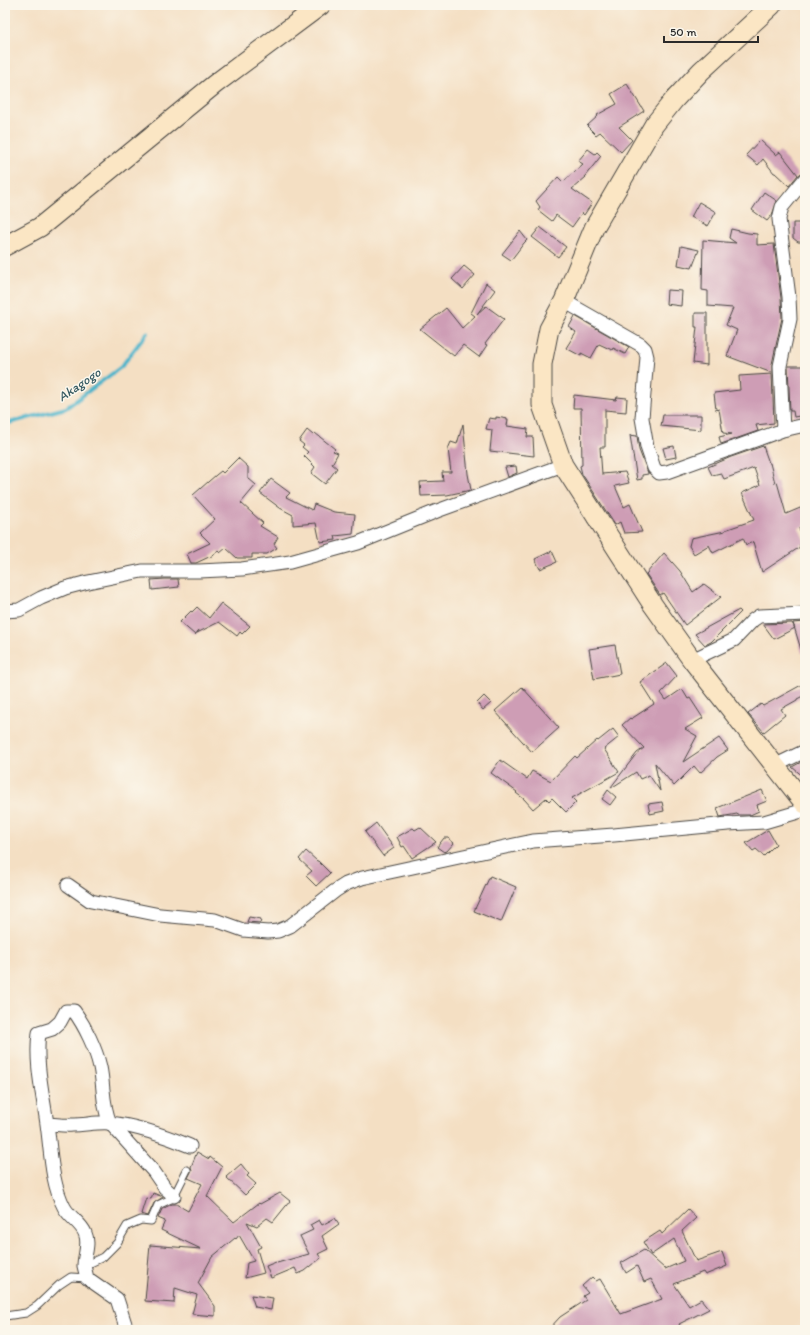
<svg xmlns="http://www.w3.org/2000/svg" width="810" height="1335" viewBox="0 0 810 1335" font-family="Itim,sans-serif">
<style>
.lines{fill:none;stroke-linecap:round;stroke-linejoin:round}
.stream{stroke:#4db5cb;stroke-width:4}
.building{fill:#ce9db5}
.lane-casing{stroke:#494642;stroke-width:9}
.street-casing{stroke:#494642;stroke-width:15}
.secondary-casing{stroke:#494642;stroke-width:21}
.lane{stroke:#fff;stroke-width:7}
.street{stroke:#fff;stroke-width:13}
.secondary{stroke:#fbe6c4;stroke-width:19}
.labels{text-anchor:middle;stroke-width:3;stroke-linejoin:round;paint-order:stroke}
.water-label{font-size:13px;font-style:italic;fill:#375b63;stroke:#fbf7ec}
</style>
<rect width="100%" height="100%" fill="#fbf7ec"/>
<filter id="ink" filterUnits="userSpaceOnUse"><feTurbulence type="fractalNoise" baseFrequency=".025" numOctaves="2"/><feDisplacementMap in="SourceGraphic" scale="8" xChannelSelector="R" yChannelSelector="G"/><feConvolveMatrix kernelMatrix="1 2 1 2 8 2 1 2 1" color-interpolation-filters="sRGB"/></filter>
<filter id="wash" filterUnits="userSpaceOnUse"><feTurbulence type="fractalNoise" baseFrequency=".012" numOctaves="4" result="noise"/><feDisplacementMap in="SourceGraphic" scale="16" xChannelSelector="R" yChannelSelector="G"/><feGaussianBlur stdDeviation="0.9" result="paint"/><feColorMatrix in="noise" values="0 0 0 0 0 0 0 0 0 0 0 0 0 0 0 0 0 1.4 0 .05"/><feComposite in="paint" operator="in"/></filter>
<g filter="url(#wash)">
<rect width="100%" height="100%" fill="#f4dfc3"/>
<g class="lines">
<path class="stream" d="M5 424 66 408 121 367 147 333"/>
</g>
<g id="blocks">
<path class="building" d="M627 84 644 111 619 127 632 140 621 152 600 132 596 135 587 126 598 116 597 115 617 104 611 94Z
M760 140 776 155 780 152 798 175 789 186 775 173H774L763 159 758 165 746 155Z
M588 149 595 154 597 152 601 156 585 176 586 177 572 189 592 203 584 215 582 213 572 227 556 215 552 221 538 210 540 207 536 201 558 177 563 182 583 164 578 161Z
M764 192 777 201 772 215 767 221 752 210Z
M699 202 716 212 708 226 691 217Z
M793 223H805V242H798L793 238Z
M540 227 566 247 558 257 532 237Z
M731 229 748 233 757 234V245L774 244 781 298 782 318 772 364V373L727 356 737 330 726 325 733 308 708 306V291L702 290 703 240 736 243 729 238Z
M520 231 527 240 524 243 511 260 502 254Z
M681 246 699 250 692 268 678 265Z
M464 266 475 275 463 289 452 279Z
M486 283 495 290 477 314 486 306 504 319 485 344 487 345 479 357 463 345 454 356 420 329 446 308 462 328 475 316 471 313Z
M667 290 682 291 681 306 666 304Z
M695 313H707V365L693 363 697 327H695Z
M575 316 629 347 625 354 613 348 612 350 599 344 591 358 581 353V356L566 348 576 332 569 327Z
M788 366H804L805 415 794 417 793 411H790Z
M772 374 774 423 756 425 758 431 721 444 719 437 732 434 723 433 719 409 716 410 714 393 740 390 739 376Z
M574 395 616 400 617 397 627 398 626 412 605 410V447H600L602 474 625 472 629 483 615 486 624 507 630 504 642 532 624 533 620 522 615 525 582 474 580 466 582 465 581 408H573Z
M663 415H701V430L661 426Z
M496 417 508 419 507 426 528 429 527 437H533L534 456 490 451 492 430 486 429 489 418 496 419Z
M463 424 468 474 471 490 447 495 421 496 420 482 443 481 442 472H451L448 449 451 442 457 444Z
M307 430 313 435 315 433 335 449 333 451 338 453 332 464 337 468 325 484 311 473 315 467 304 456 308 452 302 447 304 445 299 441Z
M630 435 637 436 639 450 648 473V474L642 475V479L637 480Z
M674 446 676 457 666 459 663 448Z
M763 446 769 463H770L775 483 777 482 786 514 805 506V525L799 528 805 542 800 544V547L762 572 753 542 746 545 743 538 713 553 709 545 694 554 689 546 691 538 725 531V530L754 520 742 493 760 485 754 468 724 479 721 473 712 475 708 467 731 457Z
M238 458 248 467V478L256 485 241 503 263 523 260 526 278 537 274 544 277 548 267 554H252V558H237L226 548 220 553 218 551 209 558V557L196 563H191L187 554 210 543 200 533 215 519 193 495 216 475 221 471 223 473Z
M516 466 517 473 508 477 505 467Z
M271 479 290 493 286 497 312 510 314 504 334 512 355 514 353 534 335 536 336 540 320 542 316 523 293 525V515L280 508 260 493Z
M552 551 557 562 540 569 535 559Z
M664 553 680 571 693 592 704 584 721 597 685 625 663 593 660 595 646 574Z
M165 579H178L179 587 152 590 151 580Z
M221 603 250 626 242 634 240 632 237 636 219 622 197 633 199 630 195 635 180 622 191 611 192 612 197 607 209 618Z
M739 610 741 612 711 642 705 645 695 634Z
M805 622V653H802L793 623Z
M792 623 795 628 774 639 763 624Z
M615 645 620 674 594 679 589 649Z
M667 663 677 676 661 693 666 700 682 689 688 699 690 698 703 718 685 729 697 736 683 762 719 738 728 750 717 757 700 773 694 766 674 786 655 763 660 791 649 775 640 779 636 772 611 788V787L637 753 644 748 622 725 630 718 631 719 654 704 640 682Z
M805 683V695L797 699V700L781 709 785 715 764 732 748 714 761 704 763 706Z
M522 687 559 728 532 752 495 711Z
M484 696 491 703 483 710 477 703Z
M613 729 619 737 604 749 619 772 572 798 576 802 566 812 552 798 549 801 546 798 533 809 524 799 516 793 517 792 491 773 500 760 527 779 532 771 551 781 575 756 577 758 597 740 598 741Z
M805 760V778L792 767Z
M608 790 616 797 610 805 602 799Z
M762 790 767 801 757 805 759 811 750 815H738L737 814 720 817 717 808Z
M662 802 664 811 650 814 648 804Z
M376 823 394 848 383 856 365 832Z
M420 827 436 842 412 858 404 846 402 847 397 837 413 828 415 830Z
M768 830 776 844 764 856 756 849 753 851 746 843Z
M444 838H448L454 843 447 851 444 852 437 847Z
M306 851 317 861H318L330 873 316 886 306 876 312 871 299 859Z
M490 876 516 887 501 922 474 911Z
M249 917 261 919 260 923 247 922Z
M197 1152 209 1159 210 1157 222 1167 207 1196 234 1222 259 1203 260 1204 280 1193 290 1201 273 1222 267 1218 257 1226 247 1222 261 1247 257 1249 264 1273 245 1278 247 1263 254 1261 239 1235 236 1239 235 1238 212 1257 198 1283 215 1306V1316L192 1314 197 1295 175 1288 174 1303 145 1301 150 1245 201 1249 161 1230 165 1221 158 1218 162 1209 172 1204H176L188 1211 202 1184 188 1178 192 1170 191 1167Z
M241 1164 249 1174 247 1176 256 1184 245 1195 226 1177Z
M153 1193 163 1197 154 1203 148 1216 141 1214 146 1198 151 1199Z
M688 1209 696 1218 682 1231 696 1261 722 1252 727 1266 705 1275 703 1272 674 1284 689 1306 701 1299 709 1309 679 1324 680 1326 672 1330H548L560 1317 586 1300 583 1296 588 1293 582 1286 592 1277 596 1281 600 1279 621 1314 662 1299 651 1279 644 1282 637 1266 626 1273 621 1263 644 1250 665 1269 684 1261 674 1239 651 1255 643 1242 660 1231 662 1234Z
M335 1218 339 1224 322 1236 328 1249 318 1254 321 1258 305 1271 298 1274 295 1268 271 1278 266 1266 276 1262 277 1263 309 1254 300 1236 313 1230 310 1225 319 1220 322 1225Z
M251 1295 273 1298 271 1310 255 1307Z"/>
</g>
</g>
<g filter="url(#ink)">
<use href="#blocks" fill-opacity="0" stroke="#494642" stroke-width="1"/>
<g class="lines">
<g class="lane-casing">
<path id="lane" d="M84 1266 103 1257 117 1243 127 1226 141 1220 151 1221 158 1205 173 1198 187 1170
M5 1316 26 1313 37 1306 59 1285 71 1277 87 1278"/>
</g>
<g class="street-casing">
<path id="street" d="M564 301 641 345 645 349 647 357 642 418 647 447 654 468 659 473 667 472 783 430 805 425
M783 430 780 366 790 319 789 297 779 219 782 207 805 179
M5 611 19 610 41 598 65 588 88 582 142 571H199L242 569 290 562 358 543 437 511 563 465
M692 660 734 640 753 620 759 616 805 614
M774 766 805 751
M68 885 91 901 160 915 215 920 243 930 268 932 278 931 290 926 335 891 346 884 362 878 533 841 614 835 728 824 764 822 805 810
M47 1124C55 1124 64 1126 72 1125 85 1125 97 1122 109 1123 133 1125 168 1137 190 1146
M127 1330 117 1299 87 1278C86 1274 85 1270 84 1266 84 1255 90 1244 85 1233 81 1223 69 1217 64 1207 51 1182 51 1152 47 1124 43 1094 35 1064 39 1033L52 1029 60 1022 66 1011H74C85 1026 96 1049 100 1067 104 1086 102 1105 110 1123L154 1172 165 1188 174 1196"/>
</g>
<g class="secondary-casing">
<path id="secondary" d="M772 5 701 71 674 100 654 125 594 228 564 301 549 329 542 364V405L563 465 653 605 692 660 805 804
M5 246 40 227 215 84 321 5"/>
</g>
<use href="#lane" class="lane"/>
<use href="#street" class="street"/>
<use href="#secondary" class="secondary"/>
</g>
</g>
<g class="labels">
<g class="water-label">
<text transform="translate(79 384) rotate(-34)" y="5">Akagogo</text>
</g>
</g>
<rect width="810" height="1335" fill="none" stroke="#fbf7ec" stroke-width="20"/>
<path d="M664 36v6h94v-6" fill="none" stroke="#2b2b2b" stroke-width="2"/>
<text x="670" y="36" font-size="12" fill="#2b2b2b" stroke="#fbf7ec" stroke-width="3" paint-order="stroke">50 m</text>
</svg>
